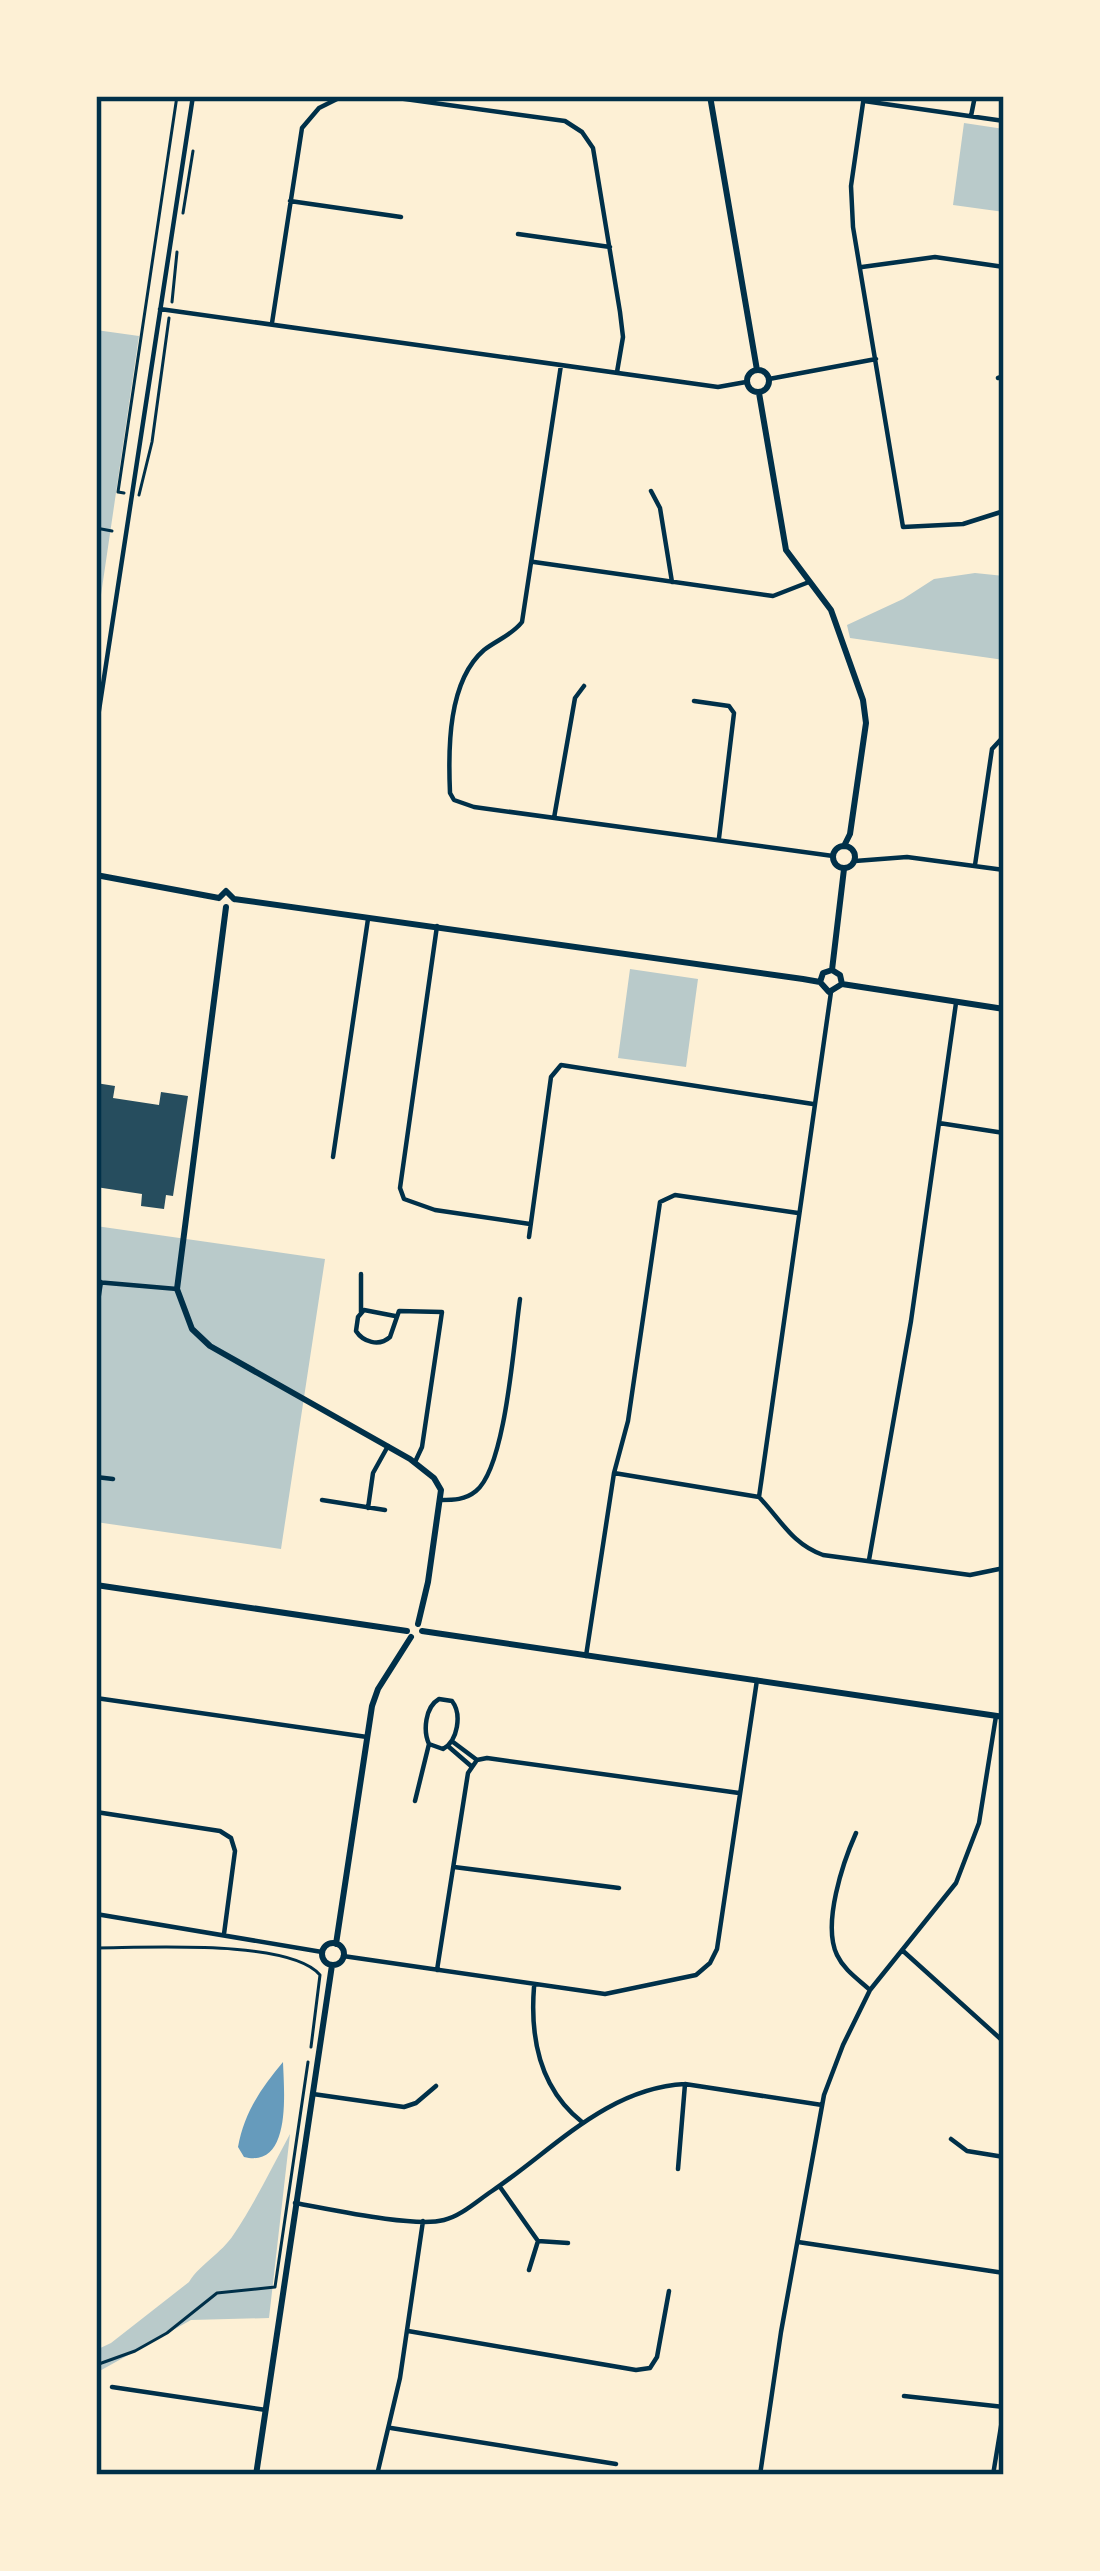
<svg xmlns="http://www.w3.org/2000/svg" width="1100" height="2571" viewBox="0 0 1100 2571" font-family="'Asap Condensed',sans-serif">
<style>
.green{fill:#b9caca}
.water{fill:#669bbc}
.building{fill:#264d5e}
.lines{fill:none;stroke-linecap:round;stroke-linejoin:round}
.path{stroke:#003049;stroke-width:3}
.minor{stroke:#003049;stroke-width:4.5}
.tertiary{stroke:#003049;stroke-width:6}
.neatline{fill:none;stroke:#003049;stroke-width:4.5}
</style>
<rect width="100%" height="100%" fill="#fdf0d5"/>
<path class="green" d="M964 123 1004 129V212L953 205Z
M96 330 139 336 96 629Z
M975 573 1004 576V660L850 638 847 625 903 599 934 579Z
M630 969 698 979 686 1067 618 1058Z
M96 1226 325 1259 281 1549 96 1522Z
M290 2134 269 2318 191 2320 96 2373V2350L111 2343 189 2282C200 2264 221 2254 234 2234 255 2203 272 2167 290 2134Z"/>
<path class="water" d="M283 2062C284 2091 292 2169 244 2157L238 2147C244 2113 261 2088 283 2062Z"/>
<path class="building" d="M96 1083 115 1086 113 1098 159 1105 161 1092 188 1096 173 1196 166 1195 164 1209 141 1206 142 1194 96 1187Z"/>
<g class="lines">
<path class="path" d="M183 213 193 151
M172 302 177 252
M124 493 118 492 177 96
M139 495 152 442 169 318
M96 528 112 531
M96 1948C145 1948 290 1939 320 1975L311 2047
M96 2365 135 2351 167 2333 217 2293 275 2287 308 2062"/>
<path class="minor" d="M383 96 565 121 582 132 593 148 620 312 623 337 617 372
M864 96 851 186 853 227 903 527 963 524 1004 511
M864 101 1004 121
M971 116 975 96
M290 201 401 217
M518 234 610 247
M862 267 935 257 1004 267
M160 309 718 387 746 382
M272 323 302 128 319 108 343 96
M561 365 522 622C512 635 497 640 484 650 448 681 448 748 450 793L454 800 474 807 833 856
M998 378 1004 376
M769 379 876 359
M651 491 660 508 672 582
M534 562 773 596 809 582
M694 701 729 706 734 713 719 838
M96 730 193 96
M554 818 575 698 584 686
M855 861 907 857 1004 870
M975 865 992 749 1004 736
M437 926 400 1188 404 1199 435 1210 530 1224
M939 1123 1004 1133
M333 1157 368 919
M529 1237 551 1077 561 1065 813 1104
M96 1282 177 1289
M361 1313V1274
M96 1314 101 1282
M395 1316 364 1310 358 1317 356 1331C363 1342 379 1347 390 1337L399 1311 442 1312 422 1447 415 1462
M614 1473 759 1497C781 1520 792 1544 823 1555L970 1575 1004 1568
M96 1477 113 1479
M759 1497 831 992
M322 1500 385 1510
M440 1500C454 1500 465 1500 476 1491 506 1467 514 1339 520 1299
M368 1508 373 1473 388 1446
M869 1560 911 1321 956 1003
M586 1656 614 1473 628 1421 660 1202 675 1195 798 1213
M96 1698 367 1737
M439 1699 452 1701C462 1714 458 1741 443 1749L429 1744C423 1731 425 1707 439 1699Z
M453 1742 477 1760
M449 1747 471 1766
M415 1801 429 1744
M96 1812 220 1831 231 1838 235 1851 224 1934
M856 1833C843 1862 822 1924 837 1955 844 1970 858 1979 870 1990
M454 1867 619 1888
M96 1914 322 1952
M902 1950 1004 2042
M343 1956 605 1994 696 1975 710 1963 717 1949 757 1680
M437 1970 468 1773 477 1760 487 1758 739 1793
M534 1987C530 2038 539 2088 582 2122
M313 2094 404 2107 416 2103 436 2086
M951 2139 967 2151 1004 2157
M678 2169 685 2084
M500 2187 538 2241 568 2243
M295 2203C329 2209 414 2228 444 2220 461 2216 477 2201 492 2191 553 2150 607 2088 685 2084L822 2105
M798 2242 1004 2273
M529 2270 538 2241
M408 2331 636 2370 650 2368 657 2357 669 2291
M112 2387 266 2410
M904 2396 1004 2407
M391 2428 616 2464
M377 2475 400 2378 423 2221
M760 2475 781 2332 824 2095 843 2045 870 1990 956 1883 979 1823 996 1716
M993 2475 1004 2408"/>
<path class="tertiary" d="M710 96 757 370
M747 381a11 11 0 1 1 22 0a11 11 0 1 1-22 0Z
M759 393 786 550 831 610 863 700 866 723 850 834 844 846
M833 857a11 11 0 1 1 22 0a11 11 0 1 1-22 0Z
M96 875 219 898
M219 898 226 891 234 899
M234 899 803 979 820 982 829 992 842 984
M226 907 177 1289 192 1329 210 1346 410 1459 434 1478 441 1490 428 1582 418 1624
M832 970 844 869
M820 982 823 973 832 970 840 975 842 984
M842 984 1004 1009
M96 1585 407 1631
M422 1631 1004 1717
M322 1954a11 11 0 1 1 22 0a11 11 0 1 1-22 0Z
M336 1944 372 1706 378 1689 411 1637
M256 2475 332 1965"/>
</g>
<rect width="1100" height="2571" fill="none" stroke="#fdf0d5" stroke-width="198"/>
<rect x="99" y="99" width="902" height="2373" class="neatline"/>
</svg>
